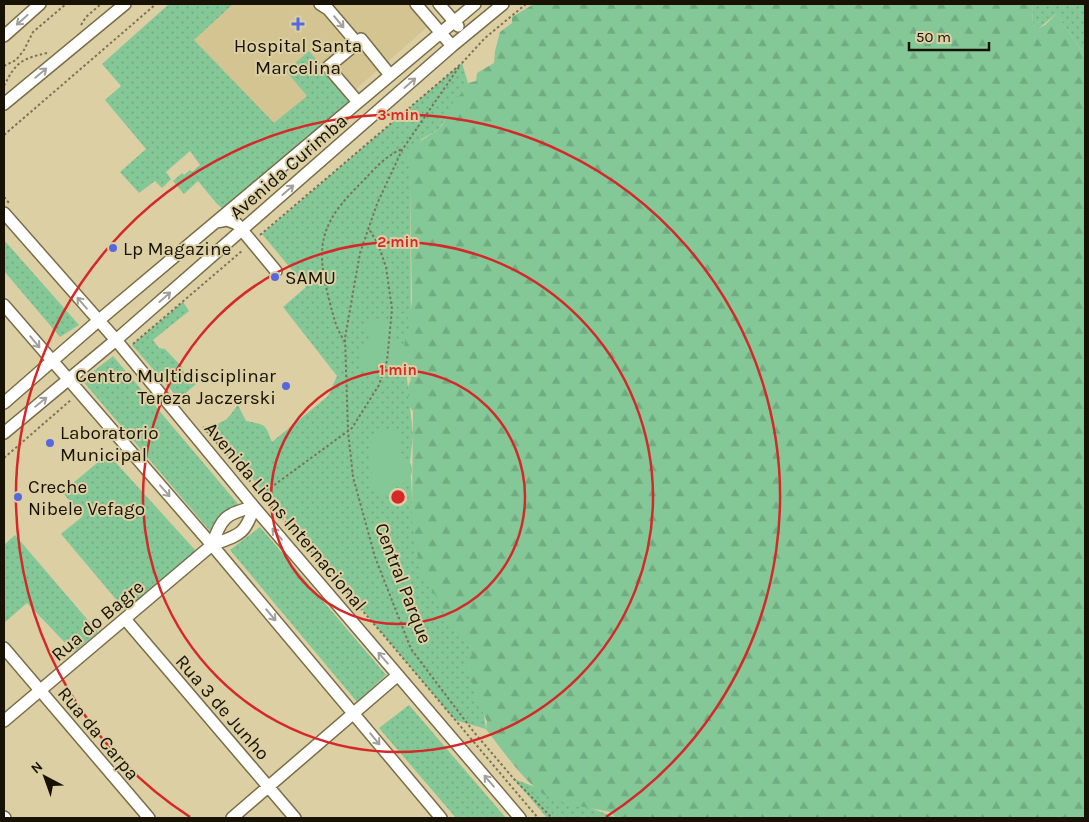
<svg xmlns="http://www.w3.org/2000/svg" width="1089" height="822" viewBox="0 0 1089 822" font-family="Karla,sans-serif">
<style>
.built{fill:#d3c491}
.green{fill:url(#green-dots)}
.forest{fill:url(#forest-firs)}
.pitch{fill:#84c898}
.lines{fill:none;stroke-linecap:round;stroke-linejoin:round}
.minor-casing{stroke:#796d45;stroke-width:14}
.path{stroke:#7c7355;stroke-width:2;stroke-dasharray:2.5 2.5;stroke-linecap:butt}
.minor{stroke:#fff;stroke-width:11}
.oneway{stroke:#a2a09a}
.ring{fill:none;stroke:#d62828;stroke-width:2.5}
.poi-dot{fill:#5768de;stroke:#dccfa4;stroke-width:2}
.labels{text-anchor:middle;stroke-width:4;stroke-linejoin:round;paint-order:stroke}
.poi-label{font-size:19px;fill:#171203;stroke:#dccfa4;text-anchor:start}
.street-label{font-size:19px;fill:#171203;stroke:#dccfa4}
.centre{fill:#d62828;stroke:#dccfa4;stroke-width:2.5}
.ring-label{font-size:15px;text-anchor:middle;font-weight:bold;fill:#d62828;stroke:#dccfa4;stroke-width:4;stroke-linejoin:round;paint-order:stroke}
</style>
<defs>
<pattern id="green-dots" width="8" height="8" patternUnits="userSpaceOnUse" patternTransform="scale(1.25)"><rect width="8" height="8" fill="#84c898"/><path d="M2 2h.1M6 6h.1" fill="none" stroke="#71ab81" stroke-width="1.8" stroke-linecap="round"/></pattern>
<pattern id="forest-firs" width="22" height="20" patternUnits="userSpaceOnUse" patternTransform="scale(1.25)"><rect width="22" height="20" fill="#84c898"/><path d="M5 1l3.5 6h-7zM16 11l3.5 6h-7z" fill="#71ab81"/></pattern>
</defs>
<rect width="100%" height="100%" fill="#dccfa4"/>
<path class="built" d="M172 4H415L432 23 280 155 159 14Z"/>
<path class="green" d="M169 4H233L194 40 274 123 307 96 286 71 309 51 352 101 222 208 217 204 198 181 184 194 173 181 182 173 184 175 190 170 192 172 200 165 190 151 166 172 171 179 162 188 155 181 139 193 120 172 146 149 105 100 121 86 102 64Z
M1032 4H1085V51L1079 47 1056 14 1039 28 1033 25Z
M462 63 468 83 439 129 422 139 407 157 412 170 410 189 411 324 406 369 413 435 410 462 414 533 475 652 486 729 455 720 241 465 206 430 227 419 238 405 246 421C266 425 265 424 272 442L328 396 337 376 283 307 306 287 262 234Z
M4 240 79 325 60 337 4 271Z
M183 302 189 311 153 340 159 348 165 349 182 367 185 376 190 377 196 384 179 399 132 345Z
M113 356 238 504 210 531 82 380Z
M108 454 196 551 125 610 61 534 83 516 62 492Z
M260 527 386 675 357 702 230 550Z
M15 535 98 632 74 652 27 603 4 623V545Z
M409 705 506 818H456L379 728Z
M514 779 617 818H547Z"/>
<path class="forest" d="M534 4H1032L1033 25 1039 28 1045 25 1056 14 1079 47 1085 51V818H616L610 812C591 808 566 805 549 797 527 787 501 748 486 729L487 721 474 696V688L469 677 465 659 474 652 447 623 441 603 421 576 412 520 413 411 408 405V387L411 379 403 359 405 340 411 324 406 315 411 309 412 300 410 189C410 181 414 168 407 163V156L410 148 439 129 443 124 455 99 460 95 468 83 476 81 477 73 494 63 495 51 500 32 512 23V17Z"/>
<path class="pitch" d="M382 320 392 321 397 331 393 341 407 356 404 369 392 368 380 365 373 371 357 364 362 350 370 340 366 332 367 322Z
M385 430C406 431 397 442 401 453 402 456 406 458 409 461 419 477 403 482 394 489 390 492 388 494 384 496L377 494 371 484C376 463 358 444 385 430Z"/>
<g class="lines">
<g class="minor-casing">
<path id="minor" d="M320 4 328 9 357 43
M416 4 452 46
M439 4 458 26
M4 36 40 4
M358 102 328 67 357 43 361 39 390 75
M4 104 125 4
M4 213 116 340 254 507 520 818
M216 222 227 220 237 224 276 271
M4 305 212 545 441 818
M4 403 98 321 475 4
M4 433 116 340 452 46 503 4
M125 619 295 818
M4 648 149 818
M4 721 212 545C238 535 245 536 254 507 226 513 221 518 212 545
M4 817 5 818
M232 818 398 675"/>
</g>
<path class="path" d="M81 25 86 17 101 4
M4 66 16 60 24 50 33 32 66 4
M459 67 402 150 377 204 360 253 345 338 348 431 353 477 375 557 411 649 473 731 514 779 552 818
M4 86C16 62 21 59 47 53
M4 135 156 4
M4 197 9 203
M260 235 462 63 485 38 526 4
M345 342C336 329 333 315 329 299 314 242 322 221 364 180 375 168 387 155 402 149
M133 344 243 250
M203 427 380 631 538 818
M4 458 72 399
M262 494 352 428 379 385 387 361 392 309 386 267 378 244 369 229"/>
<use href="#minor" class="minor"/>
</g>
<defs><path id="oneway-shaft" d="M-6 0H5M1.5-3L5.5 0L1.5 3" fill="none" stroke-width="1.6" stroke-linecap="round" stroke-linejoin="round" transform="scale(1.25)"/></defs>
<g class="oneway">
<use href="#oneway-shaft" transform="translate(22 20) rotate(138)"/>
<use href="#oneway-shaft" transform="translate(339 22) rotate(50)"/>
<use href="#oneway-shaft" transform="translate(41 73) rotate(-40)"/>
<use href="#oneway-shaft" transform="translate(410 83) rotate(-41)"/>
<use href="#oneway-shaft" transform="translate(288 190) rotate(-41)"/>
<use href="#oneway-shaft" transform="translate(165 297) rotate(-41)"/>
<use href="#oneway-shaft" transform="translate(82 303) rotate(-131)"/>
<use href="#oneway-shaft" transform="translate(35 342) rotate(50)"/>
<use href="#oneway-shaft" transform="translate(41 402) rotate(-39)"/>
<use href="#oneway-shaft" transform="translate(165 491) rotate(49)"/>
<use href="#oneway-shaft" transform="translate(277 534) rotate(-131)"/>
<use href="#oneway-shaft" transform="translate(271 615) rotate(50)"/>
<use href="#oneway-shaft" transform="translate(383 658) rotate(-131)"/>
<use href="#oneway-shaft" transform="translate(375 739) rotate(50)"/>
<use href="#oneway-shaft" transform="translate(489 781) rotate(-131)"/>
</g>
<g class="ring">
<circle cx="398" cy="497" r="127"/>
<circle cx="398" cy="497" r="255"/>
<path d="M190 817A382 382 0 1 1 606 817"/>
</g>
<g class="poi-dot">
<path d="M295.5 16.5h5v5h5v5h-5v5h-5v-5h-5v-5h5z"/>
<circle cx="113" cy="248" r="5"/>
<circle cx="275" cy="277" r="5"/>
<circle cx="286" cy="386" r="5"/>
<circle cx="50" cy="443" r="5"/>
<circle cx="18" cy="497" r="5"/>
</g>
<g class="labels">
<g class="poi-label">
<text x="298" y="52" text-anchor="middle">Hospital Santa<tspan x="298" dy="22">Marcelina</tspan></text>
<text x="123" y="255">Lp Magazine</text>
<text x="285" y="284">SAMU</text>
<text x="276" y="382" text-anchor="end">Centro Multidisciplinar<tspan x="276" dy="22">Tereza Jaczerski</tspan></text>
<text x="60" y="439">Laboratorio<tspan x="60" dy="22">Municipal</tspan></text>
<text x="28" y="493">Creche<tspan x="28" dy="22">Nibele Vefago</tspan></text>
</g>
<g class="street-label">
<text transform="translate(288 166) rotate(-41)" y="7">Avenida Curimba</text>
<text transform="translate(286 516) rotate(50)" y="7">Avenida Lions Internacional</text>
<text transform="translate(404 583) rotate(69)" y="7">Central Parque</text>
<text transform="translate(97 620) rotate(-40)" y="7">Rua do Bagre</text>
<text transform="translate(223 707) rotate(49)" y="7">Rua 3 de Junho</text>
<text transform="translate(99 733) rotate(50)" y="7">Rua da Carpa</text>
</g>
</g>
<circle cx="398" cy="497" r="8" class="centre"/>
<g class="ring-label">
<text x="398" y="120">3 min</text>
<text x="398" y="247">2 min</text>
<text x="398" y="375">1 min</text>
</g>
<rect width="1089" height="822" fill="none" stroke="#171203" stroke-width="10"/>
<g transform="translate(45 777) rotate(319)" stroke="#dccfa4" stroke-width="4" paint-order="stroke">
<path d="M0-4L9 19L0 12L-9 19Z" fill="#171203"/>
<text y="-8" font-size="14" font-weight="bold" text-anchor="middle" fill="#171203">N</text>
</g>
<path d="M909 42v8h80v-8" fill="none" stroke="#171203" stroke-width="2.5"/>
<text x="916" y="42" font-size="15" fill="#171203" stroke="#dccfa4" stroke-width="4" paint-order="stroke">50 m</text>
</svg>
